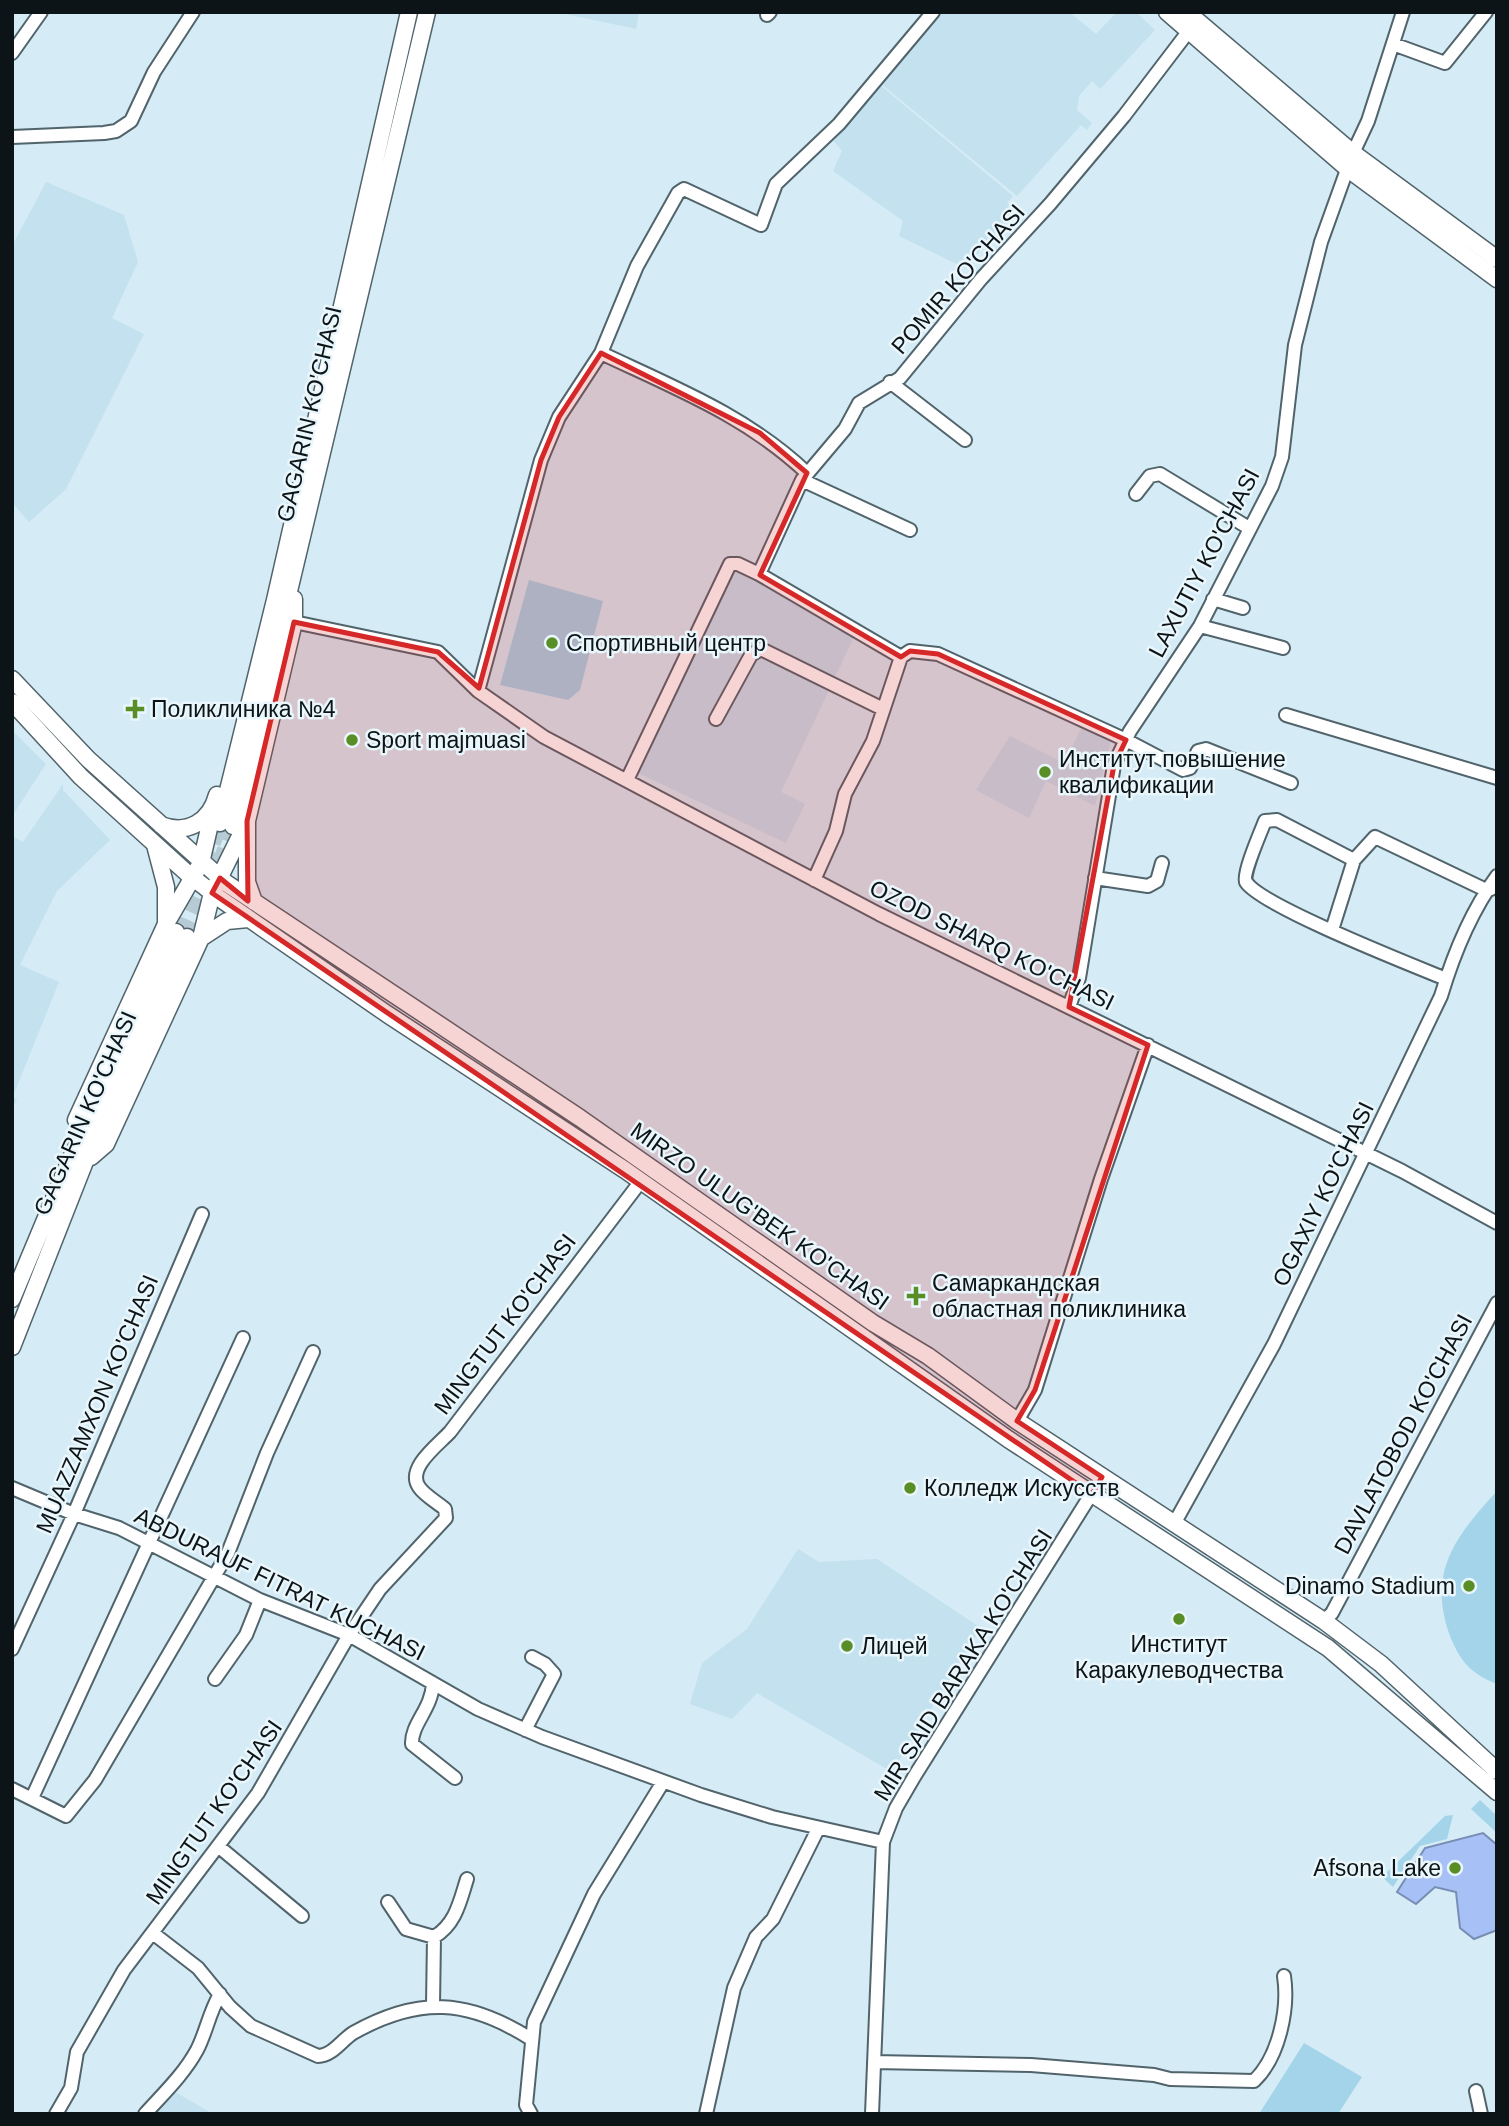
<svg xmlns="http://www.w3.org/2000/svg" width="1509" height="2126" viewBox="0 0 1509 2126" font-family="Helvetica,sans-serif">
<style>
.built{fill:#c3e1ef}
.green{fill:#a4d4e9}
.water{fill:#a7c1f6;stroke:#788db3;stroke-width:2}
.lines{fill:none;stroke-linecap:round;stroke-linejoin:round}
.major-tunnel{stroke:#b7cbd4;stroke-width:16;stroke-dasharray:16 8;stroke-linecap:butt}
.minor-casing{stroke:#51646c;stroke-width:16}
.major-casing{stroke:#51646c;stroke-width:19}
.minor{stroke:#fff;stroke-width:12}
.major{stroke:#fff;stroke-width:16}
.marked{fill:#d62828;fill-opacity:0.2;stroke:#d62828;stroke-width:5;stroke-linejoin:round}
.poi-dot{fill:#598d25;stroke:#e9f6fc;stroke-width:2.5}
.labels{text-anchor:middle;stroke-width:5;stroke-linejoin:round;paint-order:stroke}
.street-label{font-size:23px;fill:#0c1417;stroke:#e9f6fc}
.poi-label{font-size:23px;fill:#0c1417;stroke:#e9f6fc;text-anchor:start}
</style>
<rect width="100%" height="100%" fill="#d5ebf5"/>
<path class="built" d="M556 12H639L636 29Z
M940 12H1069L1096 34 1117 12H1136L1155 30 1100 89 1092 81 1079 96 1077 110 1092 123 1087 130 1081 125 1017 196 879 82Z
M880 85 1013 196 1007 203 1016 210 965 268 899 236 903 221 833 171 842 151 832 139Z
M46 182 124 215 138 262 112 318 144 334 66 489 29 522 12 502V246Z
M732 564 860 624 781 792 805 804 786 843 634 771Z
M1085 721 1112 736 1095 806 1046 781 1029 818 976 790 1010 736 1064 763Z
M12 730 46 764 12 816Z
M63 784V790L110 840 57 891 20 965 59 982 13 1096 17 1100 12 1108V836L23 842Z
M798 1549 819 1562 877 1559 981 1628 892 1772 757 1693 732 1719 690 1704 702 1663 747 1629Z
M175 2092 213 2114H155Z"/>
<path class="green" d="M529 580 603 601 580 690 568 700 500 685Z
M1497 1491V1684C1471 1674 1460 1661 1450 1636 1427 1572 1455 1537 1497 1491Z
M1480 1800 1497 1816V1833L1471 1809Z
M1453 1815 1447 1839 1420 1846 1393 1887 1382 1877 1445 1816Z
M1304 2043 1362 2077 1338 2114H1259Z"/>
<path class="water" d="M1483 1833 1497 1845V1930L1474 1939 1460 1928 1456 1892 1435 1887 1416 1904 1397 1892 1425 1848Z"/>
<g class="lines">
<path class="major-tunnel" d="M220 864 233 826
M176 932 203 871 220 823
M187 937 208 891"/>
<g class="minor-casing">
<path id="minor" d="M767 15 770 12
M1393 44 1445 63 1486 12
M12 53 41 12
M12 137 104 133 116 131 131 121 154 72 193 12
M601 353C675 388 747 416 807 473
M890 382 965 440
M802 480 910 530
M1136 494 1150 476 1160 474 1249 528
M759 574 802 480 845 429 859 403 900 378 981 279 1050 204 1124 116 1188 32
M1213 599 1243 608
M294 622 438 652 478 691 544 737 879 914 1402 1171 1497 1223
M1200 626 1283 648
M478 691 541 460 559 417 601 353 637 266 678 193 684 189 761 225 776 184 839 124 933 12
M1286 715 1497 778
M716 719 751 655 761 649 883 709
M627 780 730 564H738L759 574 901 657
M1354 860 1375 837 1486 890 1491 889
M1095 878 1148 886 1157 881 1162 863
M814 880 836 831 845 794 873 741 901 657 910 651 938 654 1126 740 1183 770 1190 768 1198 751 1206 749 1291 783
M1332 930 1354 860 1277 820 1265 821C1261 831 1242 875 1246 882 1261 906 1412 965 1446 979
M1069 1007 1079 978 1114 765 1130 731 1200 626 1272 486 1282 457 1295 345 1321 242 1353 153 1368 121 1403 12
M1017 1421 1035 1390 1101 1179 1148 1045
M12 1488 74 1514 119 1528 260 1600 349 1635 478 1709 542 1737 701 1795 772 1817 883 1842
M1174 1524 1274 1344 1441 996C1453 956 1472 910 1497 876
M1324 1621 1332 1613 1497 1303
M12 1649 74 1514 202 1214
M215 1679 246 1635 260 1600
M433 1683C432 1709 411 1724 412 1744L455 1778
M525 1730 554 1674 545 1664 532 1657
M12 1789 66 1816 95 1780 228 1553 267 1453 313 1352
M32 1798 243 1338
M218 1846 302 1916
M388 1902 406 1929 434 1937
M154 1934 198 1968 230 2007 251 2026 318 2056C332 2056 342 2040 353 2033 419 1996 468 1999 531 2039
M433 2005 434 1937C456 1924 460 1901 467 1879
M874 2062 1031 2065 1154 2075 1170 2079 1254 2081C1279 2057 1289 2009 1284 1976
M1476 2091 1481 2114
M56 2114 71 2088 77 2052 124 1970 258 1793 349 1635 380 1589 446 1518 445 1509C438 1503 424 1495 419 1487 406 1468 438 1445 450 1432L641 1181
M145 2114C164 2093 184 2074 197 2050 206 2033 209 2013 220 1994
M531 2114 526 2105 534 2022 594 1894 663 1782
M706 2114 734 1988 756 1937 773 1919 818 1829
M872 2114 883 1842 896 1808 914 1777 1102 1477"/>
</g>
<g class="major-casing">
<path id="major" d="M1167 12 1348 169 1497 279
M1187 12 1353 153 1497 259
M12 679 88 759 226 883 580 1118 873 1323 928 1356 1017 1421 1324 1621 1381 1664 1497 1771
M12 702 81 777 188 874 219 898 387 1014 625 1170 1008 1439 1328 1648 1497 1792
M220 823 275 600 409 12
M161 825C187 835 210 822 217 795
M233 826 427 12
M254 902 247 882V821L294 622V599
M167 922 201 863 213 811
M201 938 212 893 246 824
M76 1120 166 924V887L155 845
M91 1157 106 1144 201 938 227 921 248 919
M12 1299 71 1158 176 932
M12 1347 84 1164 187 937"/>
</g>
<use href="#minor" class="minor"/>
<use href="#major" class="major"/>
</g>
<path class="marked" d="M601 353 760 433 807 473 760 575 901 657 910 651 938 654 1126 740 1114 765 1069 1007 1148 1045 1035 1390 1017 1421 1102 1477 1092 1494 212 893 220 878 248 901 247 821 294 622 438 652 479 688 541 460 559 417Z"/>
<g class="poi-dot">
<circle cx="552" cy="643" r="7"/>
<path d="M131.5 698.5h7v7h7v7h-7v7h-7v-7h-7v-7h7z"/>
<circle cx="352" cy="740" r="7"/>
<circle cx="1045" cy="772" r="7"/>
<path d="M912.5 1285.5h7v7h7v7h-7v7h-7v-7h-7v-7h7z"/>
<circle cx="910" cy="1488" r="7"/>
<circle cx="1469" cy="1586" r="7"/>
<circle cx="1179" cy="1619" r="7"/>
<circle cx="847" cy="1646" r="7"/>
<circle cx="1455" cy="1868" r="7"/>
</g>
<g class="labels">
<g class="street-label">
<text transform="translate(958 279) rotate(-49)" y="8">POMIR KO'CHASI</text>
<text transform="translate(309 414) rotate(-77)" y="8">GAGARIN KO'CHASI</text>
<text transform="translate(1204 563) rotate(-62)" y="8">LAXUTIY KO'CHASI</text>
<text transform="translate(992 945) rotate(26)" y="8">OZOD SHARQ KO'CHASI</text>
<text transform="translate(85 1113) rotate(-66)" y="8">GAGARIN KO'CHASI</text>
<text transform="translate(1323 1194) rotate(-64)" y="8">OGAXIY KO'CHASI</text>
<text transform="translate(760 1216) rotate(35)" y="8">MIRZO ULUG'BEK KO'CHASI</text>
<text transform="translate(505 1324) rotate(-53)" y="8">MINGTUT KO'CHASI</text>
<text transform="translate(97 1404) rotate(-67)" y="8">MUAZZAMXON KO'CHASI</text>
<text transform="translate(1403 1434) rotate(-62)" y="8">DAVLATOBOD KO'CHASI</text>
<text transform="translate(280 1584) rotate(26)" y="8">ABDURAUF FITRAT KUCHASI</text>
<text transform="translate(963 1665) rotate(-58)" y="8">MIR SAID BARAKA KO'CHASI</text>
<text transform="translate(214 1812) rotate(-55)" y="8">MINGTUT KO'CHASI</text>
</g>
<g class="poi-label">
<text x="566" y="651">Спортивный центр</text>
<text x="151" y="717">Поликлиника №4</text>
<text x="366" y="748">Sport majmuasi</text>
<text x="1059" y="767">Институт повышение<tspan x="1059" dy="26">квалификации</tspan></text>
<text x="932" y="1291">Самаркандская<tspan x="932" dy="26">областная поликлиника</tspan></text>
<text x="924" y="1496">Колледж Искусств</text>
<text x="1455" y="1594" text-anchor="end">Dinamo Stadium</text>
<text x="1179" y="1652" text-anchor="middle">Институт<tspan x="1179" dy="26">Каракулеводчества</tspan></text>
<text x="861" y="1654">Лицей</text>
<text x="1441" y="1876" text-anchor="end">Afsona Lake</text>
</g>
</g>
<rect width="1509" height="2126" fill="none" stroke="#0c1417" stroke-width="28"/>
</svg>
